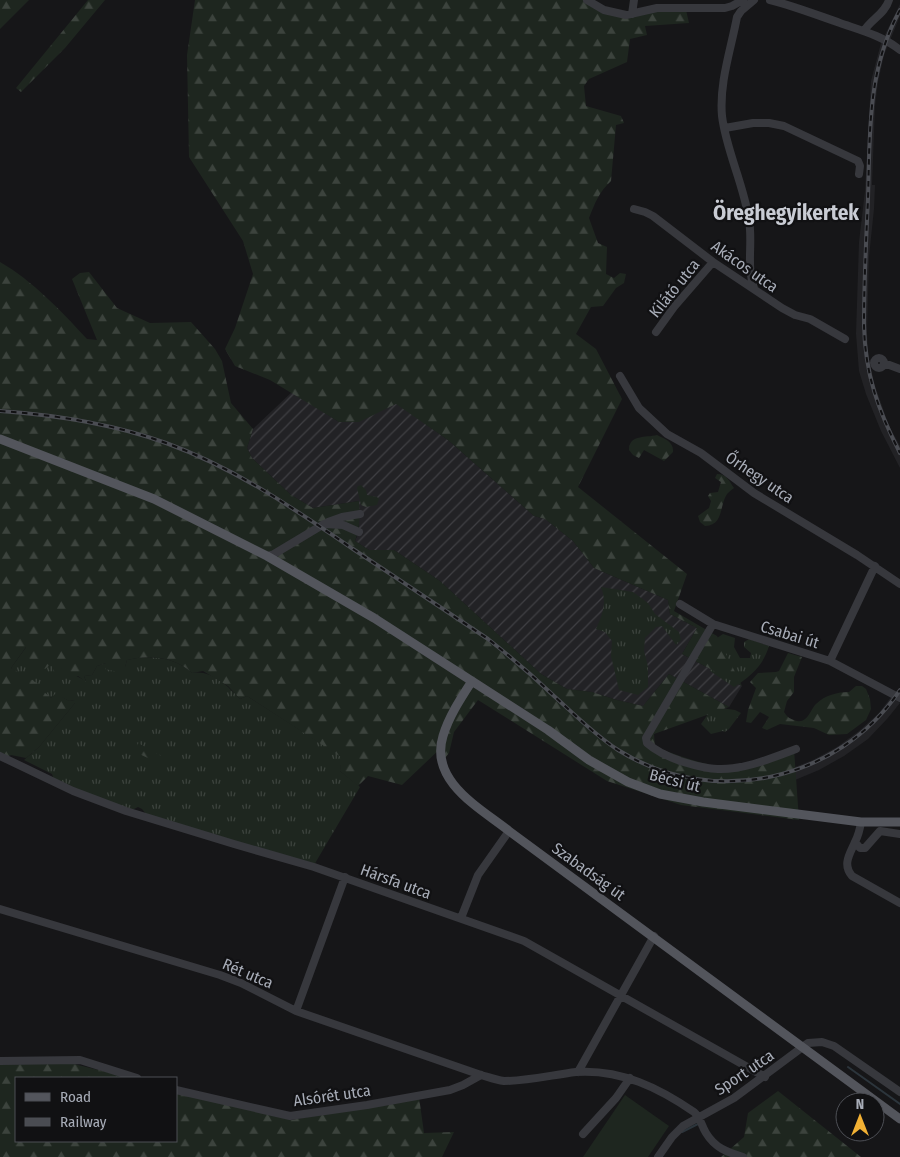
<svg xmlns="http://www.w3.org/2000/svg" width="900" height="1157" viewBox="0 0 900 1157" font-family="'Fira Sans Condensed',sans-serif">
<style>
.built{fill:#222225}
.industrial{fill:url(#industrial-furrows)}
.grass{fill:url(#grass-tufts)}
.forest{fill:url(#forest-firs)}
.park{fill:#1e261f}
.lines{fill:none;stroke-linecap:round;stroke-linejoin:round}
.stream{stroke:#2c353c;stroke-width:2}
.minor{stroke:#37383d;stroke-width:8}
.major{stroke:#53555c;stroke-width:9}
.rail-casing{stroke:#4a4c52;stroke-width:4}
.rail{stroke:#111113;stroke-width:2;stroke-dasharray:5.5;stroke-linecap:butt}
.labels{text-anchor:middle;stroke-width:4.5;stroke-linejoin:round;paint-order:stroke}
.street-label{font-size:16px;fill:#a8adb8;stroke:#111113}
.district-label{font-size:21px;font-weight:bold;fill:#c9ccd4;stroke:#111113}
</style>
<defs>
<pattern id="industrial-furrows" width="10" height="10" patternUnits="userSpaceOnUse" patternTransform="scale(1.25)"><rect width="10" height="10" fill="#222225"/><path d="M-1 1l2-2M0 10L10 0M9 11l2-2" fill="none" stroke="#3f3f43"/></pattern>
<pattern id="grass-tufts" width="24" height="20" patternUnits="userSpaceOnUse" patternTransform="scale(1.25)"><rect width="24" height="20" fill="#1e261f"/><path d="M3 7l-1-3M5 7V3M7 7l1-3M15 17l-1-3M17 17v-4M19 17l1-3" fill="none" stroke="#3c433d"/></pattern>
<pattern id="forest-firs" width="22" height="20" patternUnits="userSpaceOnUse" patternTransform="scale(1.25)"><rect width="22" height="20" fill="#1e261f"/><path d="M5 1l3.5 6h-7zM16 11l3.5 6h-7z" fill="#3c433d"/></pattern>
</defs>
<rect width="100%" height="100%" fill="#161618"/>
<path class="built" d="M900 4V16L884 55 878 82 875 106 872 185H875L874 209 869 257 867 333 868 354 874 383 889 426 900 446V468L881 431 866 394 859 371 856 334 859 242 865 191 871 81 881 43Z
M891 697 900 703 887 719 868 739 844 756 819 770 795 780 721 789 675 772 790 769 813 760 837 747 859 731 879 713Z"/>
<path class="industrial" d="M292 392 339 422 359 421 396 403 448 440 534 516 545 519 573 541 594 568 668 600 670 614 697 628 682 654 742 686 729 707 669 674 643 706 617 700 592 692 567 689 541 674 440 581 394 550H369L355 541 359 532V501L313 508 291 495 252 458 247 448 253 429Z"/>
<path class="grass" d="M601 587 633 592 648 603 655 614 679 632 681 640 676 645 662 626 656 627 645 638 644 651 648 667V687L638 695 619 690 611 656 612 641 605 632 596 629C603 614 607 602 601 587Z
M723 634 735 638 734 647 740 658H750L751 653 744 647V642L749 639 769 646C763 666 751 676 734 687L710 671 716 660 717 638Z
M27 646 61 668 86 681 84 676 92 675 97 666 106 663 125 667 127 660C148 654 176 657 192 673 211 670 227 685 240 699L247 696 342 757 340 771 360 787 314 865 147 815 142 809 138 807 130 811 55 782 52 774 24 760 39 747 75 703V700L69 701 56 694 51 698 11 668Z
M713 707 735 710 741 713 729 729 725 732 723 731 711 734 701 724Z"/>
<path class="forest" d="M0 0H29L0 29Z
M88 0H105L65 48 21 92 16 88Z
M195 0H584L626 17 658 9 686 10 689 23 645 26 647 35 630 39 627 62 589 79 584 86 586 106 621 116 624 123 616 125 611 181C599 192 595 203 589 218L598 243 607 247 606 274 614 278 620 273 626 274 624 283 616 288 603 306 591 307 576 334 596 349 622 399 578 487 687 574 674 611 717 636 742 686 682 654 697 628 670 614 668 600 594 568 573 541 545 519 534 516 448 440 396 404 359 422H339L270 380 235 366 225 349 235 328 253 274 243 241 189 157 187 55Z
M0 262C33 281 61 311 87 339L97 340 72 279 80 273 89 272 117 308 150 323 191 322 215 349 222 361 231 403 253 429 247 448 252 458 291 495 313 508 359 501C360 516 360 528 355 541L369 550H394L440 581 541 674 567 689 592 692 617 700 643 706 669 674 729 707 654 734 655 747C672 753 704 766 722 766 743 766 774 755 794 749L799 820 681 805 607 781 478 700 454 732 449 753 445 758 442 747 402 785 368 776 358 786 340 771 341 757 247 696 240 699 228 686 203 671 192 673C176 657 148 654 127 660L125 667 118 672 105 669 106 663 97 666 92 675 84 676 86 682 78 676 66 678 61 668 54 672 52 663 45 669 39 667 38 662 25 657 26 647 11 668 42 686 43 691 51 698 56 693 69 701 75 700V703L39 747 26 758 11 755 6 758 0 756Z
M657 435C665 439 674 442 673 452L664 461 644 450 639 458 633 455 629 450C629 434 646 438 657 435Z
M717 474C727 474 729 481 734 488 731 490 729 492 727 494 719 506 724 525 705 526L700 522 698 516 709 508 711 501 708 496 710 493 718 492 721 482 715 478Z
M361 485 366 490 367 495 377 497 379 499 377 505 366 507 361 505 357 488 358 486Z
M788 653 802 657 794 677V692L787 701 784 712C788 718 790 719 797 721 808 723 810 710 816 704 825 695 838 692 849 692L856 686H862L866 689 870 699 871 709 866 720 847 734 829 735 814 728 780 724 767 730 762 728 769 717 760 712 751 723 746 722 748 710 756 688 750 682 758 673 776 672 779 671Z
M138 743 163 757 166 762 165 766 135 752Z
M0 1064H74L131 1078H16V1141H176V1090L291 1120 419 1097 424 1133 454 1132 442 1157H0Z
M778 1091 861 1157H721L744 1137 748 1113Z"/>
<path class="park" d="M625 1095 669 1126 648 1157H583Z"/>
<g class="lines">
<path class="stream" d="M848 1067 900 1104
M682 1132 698 1124"/>
<path class="minor" d="M587 0 604 10 626 15 657 8H725L732 6 743 0
M754 0 741 11 737 17C731 49 719 83 722 116 726 150 744 185 749 220 753 243 746 265 754 288
M770 0C794 6 817 15 840 23 860 30 883 36 900 50
M632 14 634 0
M864 31C871 19 885 14 889 0
M725 128 753 123H769L784 126 858 161 860 166 859 174
M634 209 645 212 653 216 713 262 782 308 795 315 810 319 845 339
M656 332 674 307 713 262
M874 363a5 5 0 1 1 10 0a5 5 0 1 1-10 0Z
M884 363 900 369
M620 376 639 408 667 434 701 453 754 493 857 555 900 584
M328 522 342 517 360 514
M267 556 274 554 324 524 343 525 359 532
M680 604 713 624 830 661 900 698
M713 624 646 738 647 743C657 752 668 756 680 761 693 765 705 769 718 769 744 770 772 758 796 749
M830 661 875 566
M0 756 73 791 126 811 234 844 314 867 524 941 765 1077
M861 822C860 829 858 836 855 842 850 854 842 864 852 876L900 903
M855 842 860 848H865L880 831 900 834
M0 909 220 975 241 983 296 1011 481 1075C488 1077 496 1080 504 1081 528 1081 552 1075 576 1072 621 1069 659 1088 694 1112 701 1118 701 1125 706 1133 715 1148 727 1152 743 1157
M461 918 478 875 509 831
M296 1011 345 877
M0 1061 80 1060 137 1078
M578 1072 654 936
M176 1090 290 1116 367 1105 450 1090 463 1085 481 1075
M583 1134 616 1098 630 1078
M658 1157 672 1137 683 1126 734 1098 808 1043 822 1042 834 1046 900 1092"/>
<path class="major" d="M0 439 154 499 267 556 374 618 548 730 589 760 628 782 660 794 703 802 861 822H900
M472 681C461 698 449 716 443 736 429 781 480 808 509 831L900 1119"/>
<g class="rail-casing">
<path id="rail" d="M900 10C867 70 870 133 868 199 866 241 864 283 864 325 865 374 878 410 900 453
M0 411C57 415 113 424 166 443 235 468 293 508 353 549 398 579 443 609 488 639 511 657 533 676 554 696 575 715 595 735 618 750 712 809 838 782 900 690"/>
</g>
<use href="#rail" class="rail"/>
</g>
<g class="labels">
<g class="street-label">
<text transform="translate(745 266) rotate(35)" y="6">Akácos utca</text>
<text transform="translate(674 288) rotate(-51)" y="6">Kilátó utca</text>
<text transform="translate(760 477) rotate(34)" y="6">Őrhegy utca</text>
<text transform="translate(790 634) rotate(17)" y="6">Csabai út</text>
<text transform="translate(675 780) rotate(14)" y="6">Bécsi út</text>
<text transform="translate(589 871) rotate(36)" y="6">Szabadság út</text>
<text transform="translate(396 881) rotate(20)" y="6">Hársfa utca</text>
<text transform="translate(248 973) rotate(23)" y="6">Rét utca</text>
<text transform="translate(744 1072) rotate(-34)" y="6">Sport utca</text>
<text transform="translate(332 1095) rotate(-8)" y="6">Alsórét utca</text>
</g>
<g class="district-label">
<text x="786" y="220">Öreghegyikertek</text>
</g>
</g>
<rect x="15" y="1077" width="162" height="65" fill="#111113" stroke="#4d4f55"/>
<rect x="25" y="1093" width="25" height="8" fill="#53555c" stroke="#4d4f55"/>
<text x="60" y="1102" font-size="15" fill="#a8adb8">Road</text>
<rect x="25" y="1118" width="25" height="8" fill="#4a4c52" stroke="#4d4f55"/>
<text x="60" y="1127" font-size="15" fill="#a8adb8">Railway</text>
<g transform="translate(860 1117)"><circle r="24" fill="#111113" stroke="#4d4f55"/>
<path d="M0-4L9 19L0 12L-9 19Z" fill="#f2b134"/>
<text y="-8" font-size="14" font-weight="bold" text-anchor="middle" fill="#a8adb8">N</text>
</g>
</svg>
